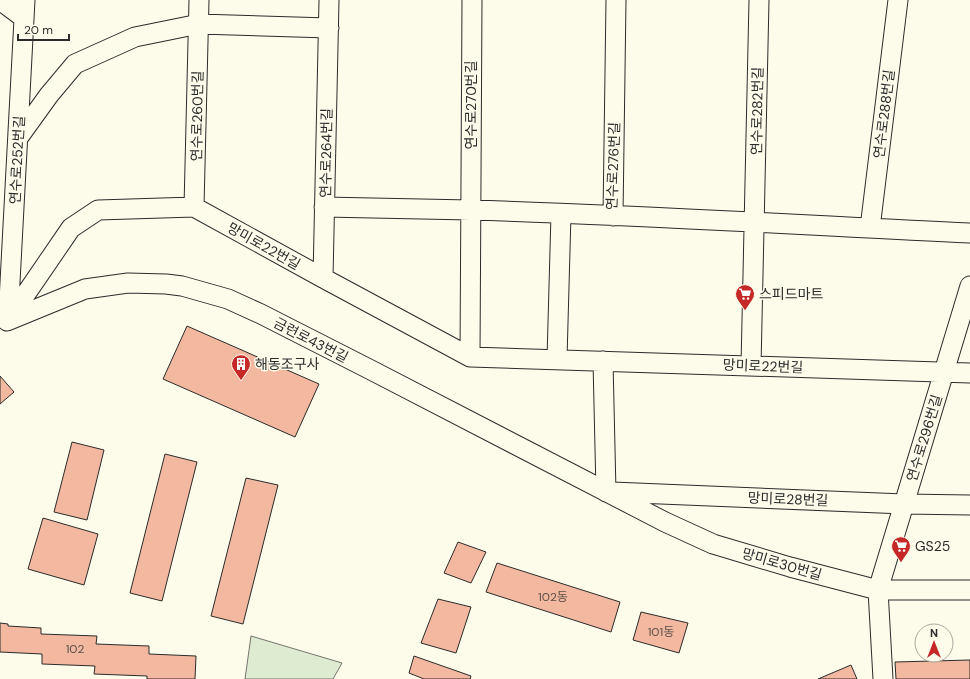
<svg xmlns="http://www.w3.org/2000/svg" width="970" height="679" viewBox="0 0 970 679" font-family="'DM Sans','Noto Sans KR',sans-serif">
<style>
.park{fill:#deebd1;stroke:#74746e}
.building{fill:#f2b8a0;stroke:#2b2b2b}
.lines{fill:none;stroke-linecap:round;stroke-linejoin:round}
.minor-casing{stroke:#2b2b2b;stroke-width:21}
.minor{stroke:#fdfbea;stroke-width:19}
.labels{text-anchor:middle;stroke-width:3;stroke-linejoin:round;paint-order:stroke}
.number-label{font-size:12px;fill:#5d4e48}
.street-label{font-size:14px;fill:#2b2b2b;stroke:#fdfbea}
.poi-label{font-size:14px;fill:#2b2b2b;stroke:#fdfbea;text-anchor:start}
</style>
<rect width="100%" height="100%" fill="#fdfbea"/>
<path class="park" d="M251 636 342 663 333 679H245Z"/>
<path class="building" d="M187 326 319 384 295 437 163 379Z
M0 376 14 392 0 404Z
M72 442 104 450 87 520 54 512Z
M165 454 197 462 162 601 130 593Z
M246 478 278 485 243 624 211 616Z
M43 518 98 534 84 585 28 569Z
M458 542 486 552 471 583 444 573Z
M497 563 620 602 611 632 486 592Z
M438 599 471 607 456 653 421 643Z
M641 612 688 623 679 653 633 640Z
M0 623 8 624V626L41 628V634L97 636 96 644 149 646V654L196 656 195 679H147V676L94 674 95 666 42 664V654L0 652Z
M414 656 471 676 470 679H424L409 673Z
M970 660V679H896L895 662Z
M851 665 857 679H818Z"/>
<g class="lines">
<g class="minor-casing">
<path id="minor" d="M0 0 24 18
M18 138 49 95 75 64 135 37 199 24 329 28
M194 207 199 0
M324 207C373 208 422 209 470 210 637 215 804 225 970 233
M613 216 616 0
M870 228 898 0
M323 278 329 0
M8 320 71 228 98 210 194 207 323 278 470 357 970 373
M8 320 25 0
M7 321 85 289 128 283 166 284 182 286 228 299 261 314 371 370 665 522 713 544 790 567 878 590H970
M470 357 472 0
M557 359 561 214
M603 361 606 492
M751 366 759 0
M612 492 904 504 970 505
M883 679 878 590 970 286"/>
</g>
<use href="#minor" class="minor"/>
</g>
<defs>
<g id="supermarket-pin" transform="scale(1)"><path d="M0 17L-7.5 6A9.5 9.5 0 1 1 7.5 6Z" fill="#c62828" stroke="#fdfbea"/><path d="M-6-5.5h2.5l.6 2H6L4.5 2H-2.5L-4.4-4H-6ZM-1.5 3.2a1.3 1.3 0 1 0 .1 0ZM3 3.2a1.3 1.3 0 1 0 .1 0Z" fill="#fff"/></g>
<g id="building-pin" transform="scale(1)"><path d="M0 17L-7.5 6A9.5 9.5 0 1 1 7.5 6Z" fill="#c62828" stroke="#fdfbea"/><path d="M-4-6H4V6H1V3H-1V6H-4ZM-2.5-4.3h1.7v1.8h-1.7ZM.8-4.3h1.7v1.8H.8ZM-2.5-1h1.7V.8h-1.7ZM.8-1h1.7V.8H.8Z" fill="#fff"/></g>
</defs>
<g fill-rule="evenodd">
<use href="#supermarket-pin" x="745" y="294"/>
<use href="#building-pin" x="241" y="364"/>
<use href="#supermarket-pin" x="901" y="546"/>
</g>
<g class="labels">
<g class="number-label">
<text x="553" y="601">102동</text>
<text x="661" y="636">101동</text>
<text x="75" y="653">102</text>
</g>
<g class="street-label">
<text transform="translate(471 105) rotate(-90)" y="5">연수로270번길</text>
<text transform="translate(757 111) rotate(-89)" y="5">연수로282번길</text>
<text transform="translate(884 114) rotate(-83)" y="5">연수로288번길</text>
<text transform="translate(197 116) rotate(-89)" y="5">연수로260번길</text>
<text transform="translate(326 153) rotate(-89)" y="5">연수로264번길</text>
<text transform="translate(17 160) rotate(-87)" y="5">연수로252번길</text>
<text transform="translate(613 166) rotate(-88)" y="5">연수로276번길</text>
<text transform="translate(264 246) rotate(29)" y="5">망미로22번길</text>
<text transform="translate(311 340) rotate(27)" y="5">금련로43번길</text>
<text transform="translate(763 366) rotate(2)" y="5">망미로22번길</text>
<text transform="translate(924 438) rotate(-73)" y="5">연수로296번길</text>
<text transform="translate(788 499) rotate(2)" y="5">망미로28번길</text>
<text transform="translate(782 564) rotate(16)" y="5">망미로30번길</text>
</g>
<g class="poi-label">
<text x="759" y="299">스피드마트</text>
<text x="255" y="369">해동조구사</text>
<text x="915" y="551">GS25</text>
</g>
</g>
<g transform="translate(934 643)"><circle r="19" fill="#fdfbea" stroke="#a9a89e"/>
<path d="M0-3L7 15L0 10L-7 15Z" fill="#c62828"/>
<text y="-6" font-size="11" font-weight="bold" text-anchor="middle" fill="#2b2b2b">N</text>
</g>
<path d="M18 34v6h51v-6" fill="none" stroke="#2b2b2b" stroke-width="2"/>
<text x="24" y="34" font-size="12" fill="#2b2b2b" stroke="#fdfbea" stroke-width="3" paint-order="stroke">20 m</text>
</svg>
